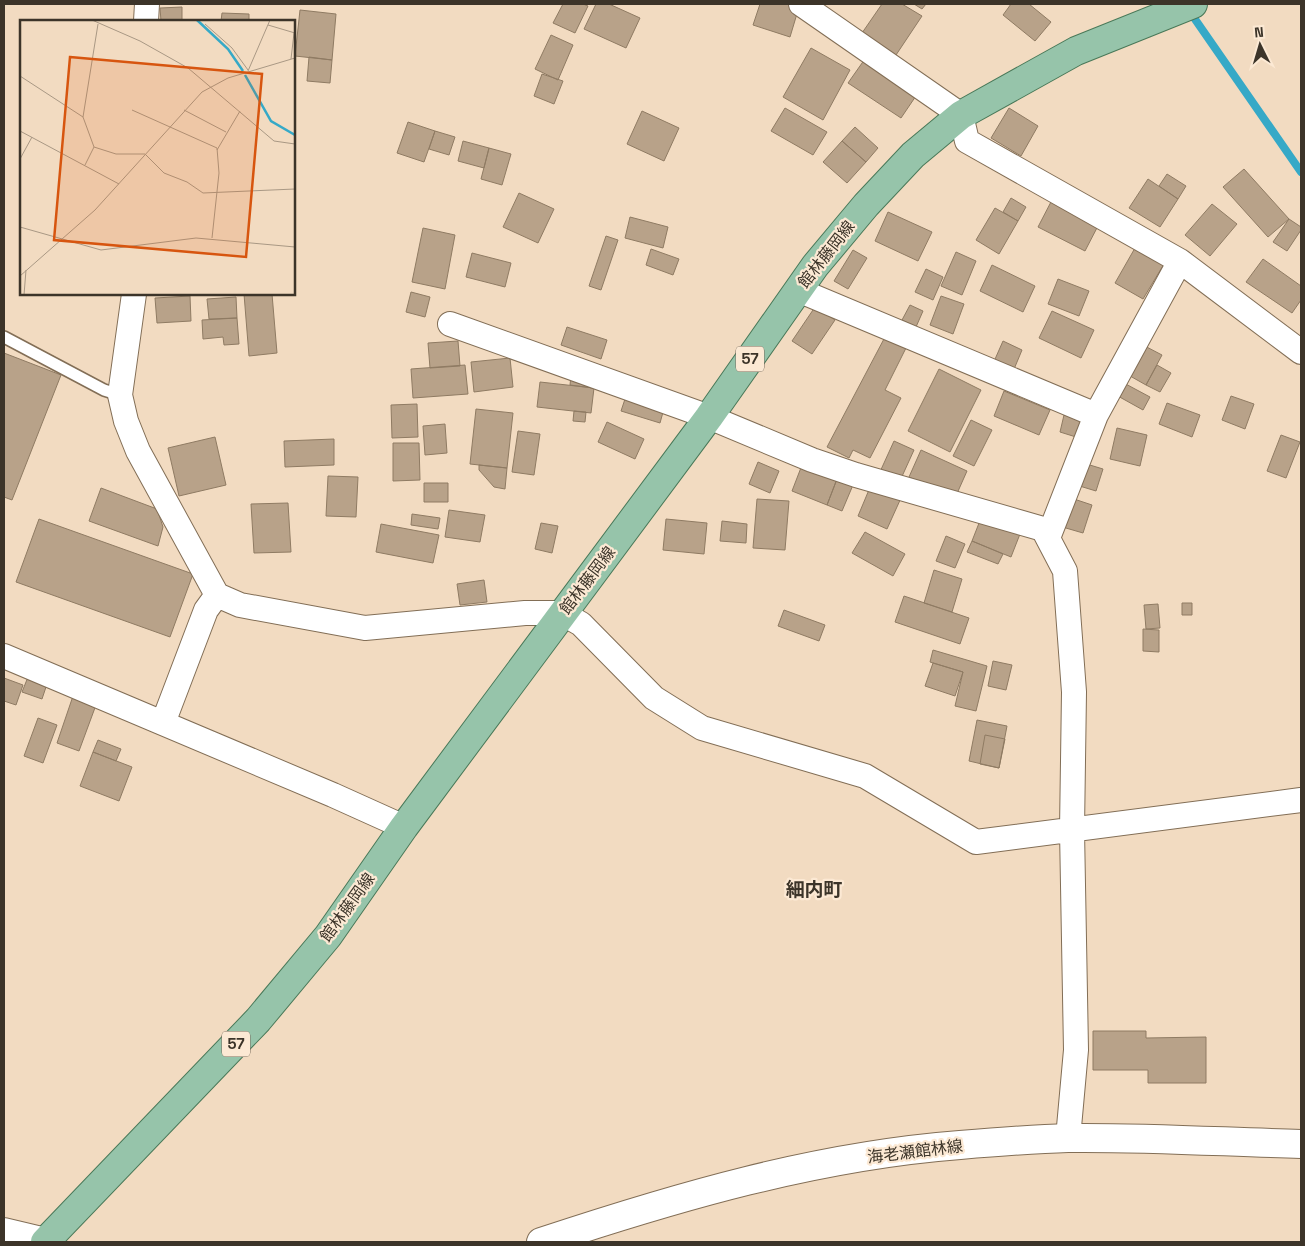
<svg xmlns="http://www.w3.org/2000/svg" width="1305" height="1246" viewBox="0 0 1305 1246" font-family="'Space Grotesk','Noto Sans JP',sans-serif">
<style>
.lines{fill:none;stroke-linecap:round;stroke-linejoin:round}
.stream{stroke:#36a9c7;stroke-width:8}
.building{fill:#b8a289;stroke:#8f7b63}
.lane-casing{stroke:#826e56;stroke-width:14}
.street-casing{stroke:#826e56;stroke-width:26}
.secondary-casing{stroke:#826e56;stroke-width:30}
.primary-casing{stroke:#497858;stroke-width:30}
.lane{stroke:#fff;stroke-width:11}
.street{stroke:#fff;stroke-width:24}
.secondary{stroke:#fff;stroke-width:28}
.primary{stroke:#96c4aa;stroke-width:28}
.labels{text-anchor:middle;stroke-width:4.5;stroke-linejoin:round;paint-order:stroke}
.shield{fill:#fce9d4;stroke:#766a5c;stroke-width:1}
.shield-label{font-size:15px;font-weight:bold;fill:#3c3429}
.street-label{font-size:16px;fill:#3c3429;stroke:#fce9d4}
.quarter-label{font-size:19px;font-weight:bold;fill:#3c3429;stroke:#fce9d4}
.inset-river{fill:none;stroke:#36a9c7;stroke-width:2.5}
.inset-road{fill:none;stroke:#a99884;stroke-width:1}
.view{fill:#d7550f;fill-opacity:0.15;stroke:#d7550f;stroke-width:2.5}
.inset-edge{fill:none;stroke:#3c3429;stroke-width:2.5}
</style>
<rect width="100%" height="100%" fill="#f2dbc1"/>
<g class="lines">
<path class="stream" d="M1190 12 1301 172"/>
</g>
<path class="building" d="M563 4H583L588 6 575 33 553 23Z
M596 4H609L640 18 626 48 584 29Z
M760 4H789L799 7 790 37 753 25Z
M882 4H902L922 16 896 55 862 33Z
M914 4H926L922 9Z
M1011 4H1029L1051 22 1035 41 1003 15Z
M182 7V21H161L160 8Z
M300 10 336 14 332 60 295 56Z
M222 13 249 14V21H221Z
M551 35 573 45 558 80 535 69Z
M811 48 850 70 823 120 783 97Z
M867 56 920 90 901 118 848 83Z
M309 57 332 60 330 83 307 81Z
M542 74 563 81 554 104 534 96Z
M785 108 827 132 813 155 771 131Z
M1009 108 1038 126 1021 156 991 138Z
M642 111 679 128 664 161 627 144Z
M408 122 435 131 424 162 397 153Z
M855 127 878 148 866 162 842 141Z
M435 131 455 137 449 155 429 149Z
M463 141 489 148 484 168 458 161Z
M842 141 866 162 847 183 823 162Z
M489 148 511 154 502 185 481 179Z
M1244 169 1289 219 1268 237 1223 187Z
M1167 174 1186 186 1178 199 1159 186Z
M1148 179 1178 199 1160 227 1129 208Z
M519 193 554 209 538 243 503 227Z
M1011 198 1026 207 1018 221 1003 212Z
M1053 198 1100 222 1085 251 1038 227Z
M1212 204 1237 224 1210 256 1185 235Z
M995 208 1018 221 999 254 976 240Z
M888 212 932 232 918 261 875 241Z
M630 217 668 227 663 248 625 238Z
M1289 219 1301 227V230L1287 251 1273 242Z
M423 228 455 235 445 289 412 282Z
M606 236 618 240 601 290 589 286Z
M1135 248 1164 264 1143 299 1115 283Z
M651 249 679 259 673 275 646 265Z
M853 250 867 258 848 289 834 281Z
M956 252 976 261 962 295 941 286Z
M472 253 511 263 505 287 466 277Z
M1263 259 1301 286V300L1292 313 1246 282Z
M992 265 1035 286 1023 312 980 291Z
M926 269 943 277 933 300 915 292Z
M1058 279 1089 291 1079 316 1048 304Z
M411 292 430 297 425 317 406 312Z
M244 294H272L277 353 249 356Z
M190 296 191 321 157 323 155 298Z
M941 296 964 304 953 334 930 325Z
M236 297 237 318 209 319 207 299Z
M910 305 923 311 916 327 902 320Z
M815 307 835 320 812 354 792 341Z
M1052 311 1094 330 1081 358 1039 338Z
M237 318 239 344 224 345 223 337 203 339 202 320Z
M567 327 607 340 601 359 561 345Z
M885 337 906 348 885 390 901 398 870 458 853 450 849 458 827 447Z
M458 341 460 366 430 368 428 343Z
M1003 341 1022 350 1012 374 992 366Z
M1139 343 1162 355 1146 385 1123 372Z
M4 353 61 375 12 500 4 497Z
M510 358 513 387 474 392 471 362Z
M465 365 468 394 413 398 411 369Z
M1157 365 1171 373 1160 392 1146 385Z
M939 369 981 390 950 452 908 431Z
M571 375 593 388 570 385Z
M540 382 594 388 591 413 537 407Z
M1122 382 1150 397 1143 410 1116 395Z
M1004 391 1050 410 1039 435 994 416Z
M627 393 665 405 660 423 621 411Z
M1231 396 1254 404 1245 429 1222 420Z
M1167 403 1200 415 1192 437 1159 424Z
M417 404 418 437 392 438 391 405Z
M476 409 513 413 507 468 470 464Z
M574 411 586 412 585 422 573 421Z
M1064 415 1081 419 1076 437 1060 432Z
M971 420 992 430 974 466 953 456Z
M607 422 644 439 635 459 598 442Z
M445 424 447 453 425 455 423 426Z
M1117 428 1147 435 1140 466 1110 459Z
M518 431 540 434 534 475 512 472Z
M1281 435 1300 442 1286 478 1267 471Z
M215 437 226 485 179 496 168 448Z
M334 439V465L285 467 284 441Z
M894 441 914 450 899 483 879 474Z
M393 443H419L420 480 393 481Z
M921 450 967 471 955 498 909 477Z
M758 462 779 471 770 493 749 484Z
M1080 462 1103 469 1096 491 1073 484Z
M479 465 507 468 505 489 494 487 479 470Z
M802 465 837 479 827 505 792 491Z
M328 476 358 477 356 517 326 516Z
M837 479 853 485 842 511 827 505Z
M424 483H448V502H424Z
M871 485 901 498 887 529 858 516Z
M101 488 157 509 163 527 158 546 89 521Z
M1068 497 1092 505 1083 533 1059 526Z
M757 499 789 501 785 550 753 548Z
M288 503 291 552 254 553 251 504Z
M449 510 485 515 480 542 445 537Z
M412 514 440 518 438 529 411 525Z
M981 518 1020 534 1011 557 972 541Z
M39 519 193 574 170 637 16 582Z
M666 519 707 523 704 554 663 550Z
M722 521 747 524 746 543 720 541Z
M541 523 558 526 552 553 535 549Z
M381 524 439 535 433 563 376 552Z
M865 532 905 554 893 576 852 553Z
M946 536 965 544 955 568 936 561Z
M972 541 1003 554 998 564 967 552Z
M934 570 962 579 952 612 924 603Z
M484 580 487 602 460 605 457 584Z
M904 596 969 618 960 644 895 622Z
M1182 603H1192V615H1182Z
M1158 604 1160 628 1146 629 1144 605Z
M784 610 825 625 819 641 778 626Z
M1143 629 1159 630V652L1143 651Z
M933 650 987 666 976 711 955 706 963 672 930 662Z
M993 661 1012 665 1006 690 988 686Z
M933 663 963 672 955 696 925 686Z
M28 677 47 684 42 699 22 692Z
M4 678 23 685 16 705 4 701Z
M73 696 96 705 79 751 57 743Z
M38 718 57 725 43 763 24 756Z
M977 720 1007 726 999 768 969 761Z
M985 735 1005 739 999 768 980 764Z
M98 740 121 749 116 761 93 752Z
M93 752 132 767 119 801 80 786Z
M1093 1031H1146V1038L1206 1037V1083H1148V1070H1093Z"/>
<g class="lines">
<g class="lane-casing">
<path id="lane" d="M4 337 104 390 120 395"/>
</g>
<g class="street-casing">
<path id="street" d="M801 4 961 115 967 141 1180 261 1301 352
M146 21 147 4
M798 290 1096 415
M134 294 120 395 126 421 138 451 217 595 240 605 365 628 525 613H562L581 624 654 698 702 728 865 776 976 842 1301 800
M450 324 709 417 812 460 856 475 1043 529 1065 571 1074 692 1072 830 1076 1050 1068 1138
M1048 538 1096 415 1180 261
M4 656 333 795 404 827
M163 723 206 610 217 595"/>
</g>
<g class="secondary-casing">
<path id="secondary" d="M4 1232 46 1242
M541 1242C677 1197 816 1156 960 1145 996 1142 1032 1139 1068 1138 1146 1137 1224 1142 1301 1144"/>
</g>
<g class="primary-casing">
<path id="primary" d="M45 1242 258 1020 328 936 404 827 709 417 815 266 866 205 913 155 961 115 1076 51 1193 4"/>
</g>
<use href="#lane" class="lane"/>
<use href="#street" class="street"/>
<use href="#secondary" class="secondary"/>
<use href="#primary" class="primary"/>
</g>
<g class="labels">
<g class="shield">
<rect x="736" y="346.5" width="28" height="25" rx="4"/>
<rect x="222" y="1031.5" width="28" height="25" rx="4"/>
</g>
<g class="shield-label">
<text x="750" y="364">57</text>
<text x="236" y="1049">57</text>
</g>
<g class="street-label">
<text transform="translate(826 254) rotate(-52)" y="6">館林藤岡線</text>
<text transform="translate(587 580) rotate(-53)" y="6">館林藤岡線</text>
<text transform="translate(347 907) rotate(-54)" y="6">館林藤岡線</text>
<text transform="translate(915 1151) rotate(-7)" y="6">海老瀬館林線</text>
</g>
<g class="quarter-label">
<text x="814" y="896">細内町</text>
</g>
</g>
<g transform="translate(20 20)">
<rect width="275" height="275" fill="#f2dbc1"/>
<path class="inset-river" d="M177 0 208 29 223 51M225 55 251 101 275 115"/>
<path class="inset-road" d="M72 0 120 21 168 48 254 121 275 124M78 4 63 97 74 127 96 134H125L144 153 167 162 183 173 275 169M185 4 212 28 228 50M248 5 275 13M271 39 274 13M228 51 250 0M0 56 63 97M112 90 197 128 199 153 192 218M164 90 206 112M0 111 99 164M197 130 220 91M0 139 12 117M65 145 74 127M0 207 81 230 176 218 275 227M0 256 75 190 182 72 208 58 275 38M4 275 6 250"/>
<path class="view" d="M50 37 242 54 226 237 34 220Z"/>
<rect width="275" height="275" class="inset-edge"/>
</g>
<rect width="1305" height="1246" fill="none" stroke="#3c3429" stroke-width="10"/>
<g transform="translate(1260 45) rotate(355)" stroke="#fce9d4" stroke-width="4" paint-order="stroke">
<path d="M0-4L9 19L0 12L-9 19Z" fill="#3c3429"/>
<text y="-8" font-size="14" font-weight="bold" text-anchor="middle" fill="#3c3429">N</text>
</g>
</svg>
